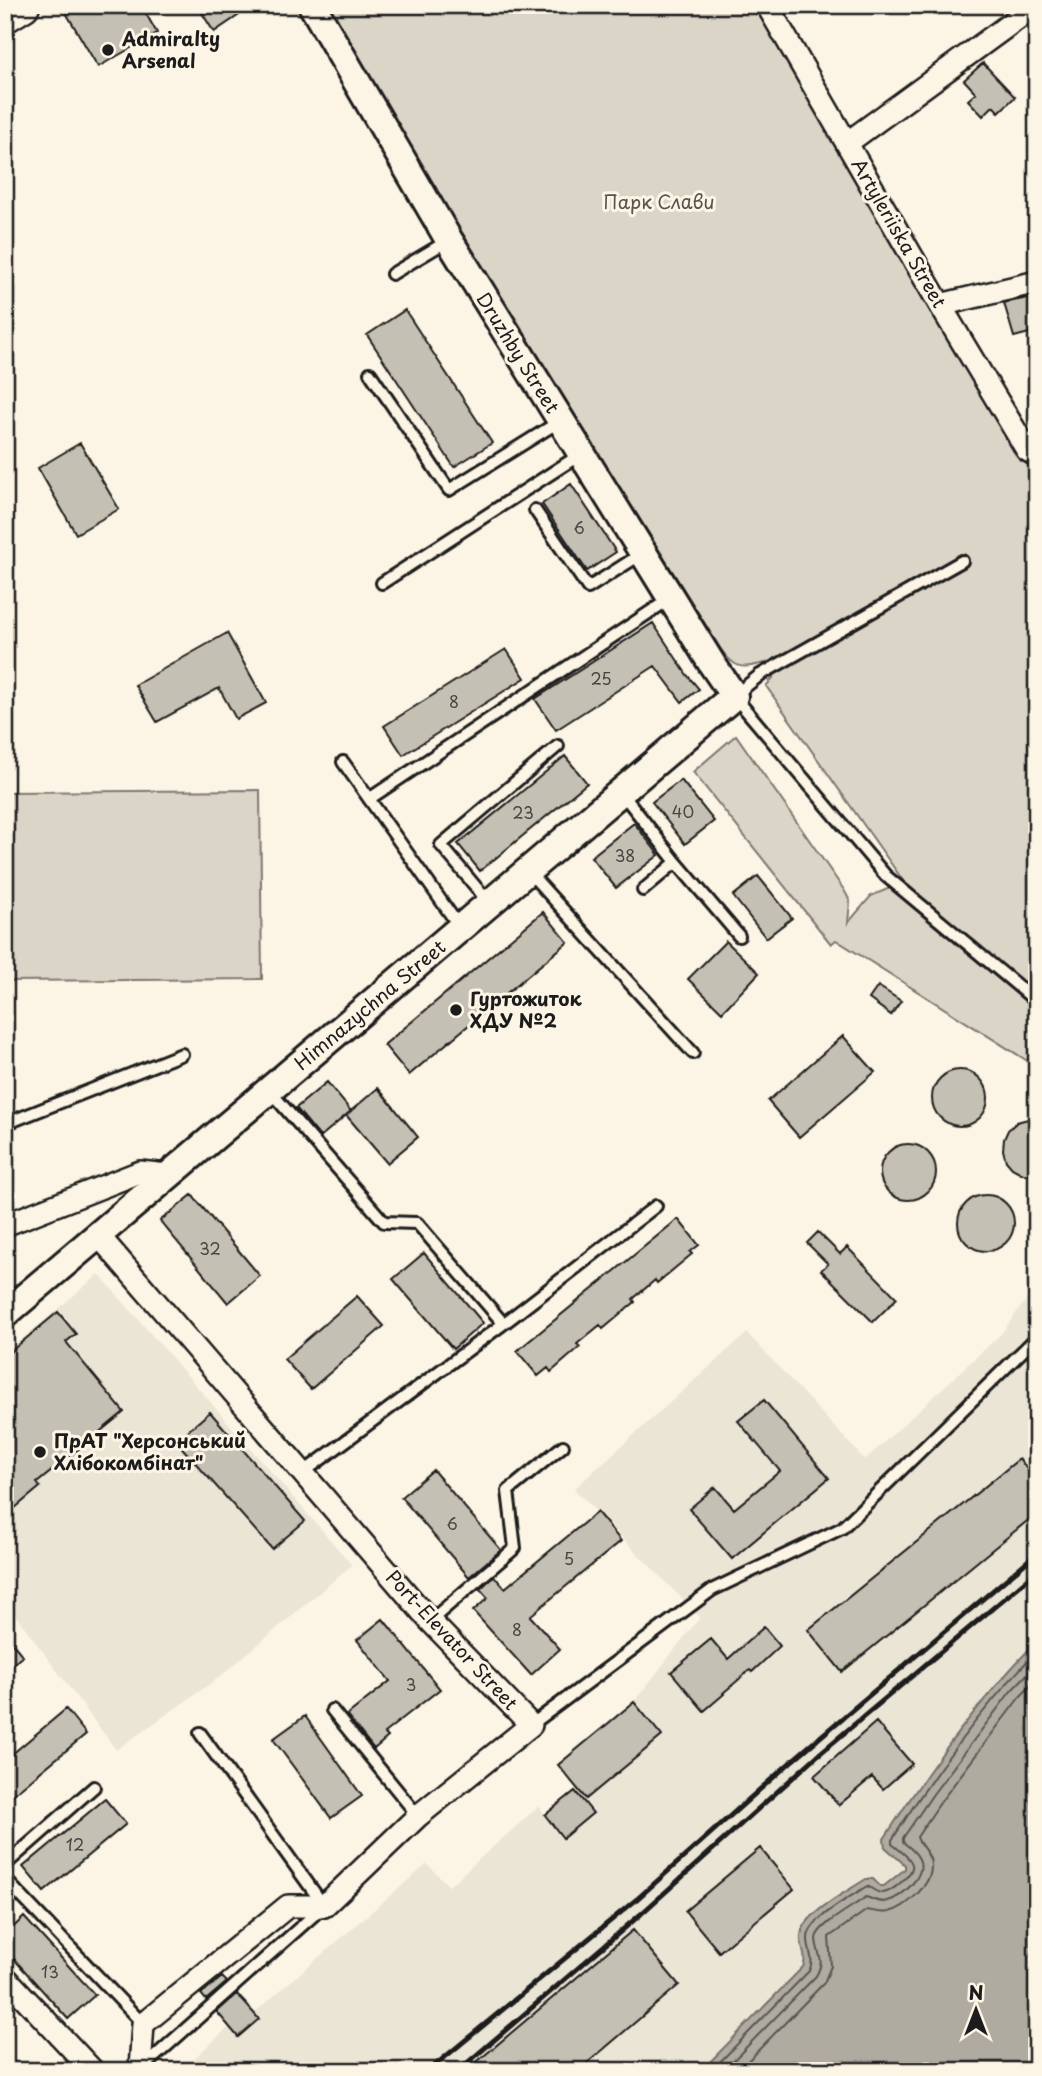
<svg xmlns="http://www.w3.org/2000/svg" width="1042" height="2076" viewBox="0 0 1042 2076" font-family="'Playpen Sans',sans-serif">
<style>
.built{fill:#ebe5d6}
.green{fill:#dbd5c8;stroke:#7c7872;stroke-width:2}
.water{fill:#b0aba1;stroke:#75726c;stroke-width:2}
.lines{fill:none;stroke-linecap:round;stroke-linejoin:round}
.shore{stroke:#575551;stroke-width:2}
.building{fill:#c4c0b3;stroke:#1c1c1c;stroke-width:2}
.service-casing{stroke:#1c1c1c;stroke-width:16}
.minor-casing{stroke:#1c1c1c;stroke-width:26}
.tertiary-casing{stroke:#1c1c1c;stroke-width:32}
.primary-casing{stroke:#1c1c1c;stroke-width:37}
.service{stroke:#fcf5e5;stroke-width:10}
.minor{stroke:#fcf5e5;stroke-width:21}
.tertiary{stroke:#fcf5e5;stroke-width:26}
.primary{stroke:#fcf5e5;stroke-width:32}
.rail{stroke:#1c1c1c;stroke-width:5}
.poi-dot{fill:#1c1c1c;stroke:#fcf5e5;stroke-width:2.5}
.labels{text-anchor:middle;stroke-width:6;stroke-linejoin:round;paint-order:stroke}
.number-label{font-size:16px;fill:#464542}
.poi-label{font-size:19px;font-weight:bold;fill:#1c1c1c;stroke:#fcf5e5;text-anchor:start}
.park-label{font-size:19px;fill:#555450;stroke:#fcf5e5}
.street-label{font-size:19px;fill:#1c1c1c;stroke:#fcf5e5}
</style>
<rect width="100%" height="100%" fill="#fcf5e5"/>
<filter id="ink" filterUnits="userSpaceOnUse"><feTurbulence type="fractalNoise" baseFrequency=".0143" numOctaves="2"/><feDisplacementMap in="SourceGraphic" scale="14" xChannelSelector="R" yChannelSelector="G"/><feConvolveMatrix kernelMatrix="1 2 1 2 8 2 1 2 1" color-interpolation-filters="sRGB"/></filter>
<g filter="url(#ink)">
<path class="built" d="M99 1274 352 1565 221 1676 116 1750 5 1601V1354Z
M1037 1285V1641L999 1681 921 1784 885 1847 905 1865V1869L884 1886H880L873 1879 818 1911 804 1925 801 1936 805 1956 803 1967 701 2071H180L229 2027 254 2013 427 1864 449 1886 539 1806 545 1815 575 1791 577 1788 558 1765 634 1702 700 1617 574 1489 747 1333 865 1460 1001 1334Z"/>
<path class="green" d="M319 5H759L991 406 1037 472V1067L836 940 831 944 693 772 736 735 844 890 850 901 848 923 871 896 904 882 766 686 773 678 764 663C741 670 734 668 720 648Z
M260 790 262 979 5 981V792Z"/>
<path class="water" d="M1037 1641V2071H701L803 1967C808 1955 799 1947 801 1935 804 1913 848 1891 866 1879H873L880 1886H884L905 1869V1865L885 1847 884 1839C928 1769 979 1701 1037 1641Z"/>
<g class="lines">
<path class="shore" d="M711 2071 809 1971C815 1959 808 1952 808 1939 807 1920 852 1896 867 1886 872 1888 876 1893 882 1893 890 1894 915 1873 912 1864 910 1857 898 1849 892 1844V1840C932 1775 984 1706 1037 1651
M723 2071 816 1976C826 1958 817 1956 816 1939 816 1926 856 1905 866 1897 873 1899 880 1904 888 1901 902 1897 927 1875 919 1859 916 1852 909 1847 903 1842V1838L933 1794 1011 1691 1037 1664
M738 2071 824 1983 831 1966 829 1937 867 1910C874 1911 881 1914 889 1912 906 1908 933 1884 931 1865 931 1853 920 1847 917 1837L942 1800 1019 1698 1037 1679"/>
</g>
<path class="building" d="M74 5H141L157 33 98 67 65 11Z
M197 5H254L214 32Z
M983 63 1015 97 999 112 993 106 983 116 968 100 976 93 964 80Z
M1037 296V331L1014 337 1004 303Z
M405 310 492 443 454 467 367 335Z
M80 443 119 509 76 534 38 468Z
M571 484 616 552 587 571 542 504Z
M653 623 687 675 699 689 682 702 655 666 556 730 535 699Z
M227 633 266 703 236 719 219 688 157 722 135 685Z
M506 649 525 678 403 755 384 726Z
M565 756 587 783 480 871 458 844Z
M681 780 714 821 685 844 652 802Z
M634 823 659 855 616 888 591 857Z
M758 876 792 918 766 938 733 896Z
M543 912 568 942 409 1075 384 1045Z
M726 941 759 973 722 1012 688 979Z
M878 986 901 1001 891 1015 869 999Z
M843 1036 875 1072 799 1137 768 1101Z
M932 1098a28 28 0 1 1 56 0a28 28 0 1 1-56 0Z
M327 1082 351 1111 320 1137 296 1108Z
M378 1088 418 1137 387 1163 346 1115Z
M1028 1119 1037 1120V1175L1023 1174 1012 1168 1006 1161 1003 1150 1004 1139 1008 1130 1017 1122Z
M880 1172a28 28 0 1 1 56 0a28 28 0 1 1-56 0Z
M192 1195 260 1276 228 1303 160 1221Z
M958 1223a28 28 0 1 1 56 0a28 28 0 1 1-56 0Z
M678 1219 699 1245 690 1252 692 1254 657 1283 655 1280 633 1299 635 1302 603 1329 600 1325 577 1344 580 1347 551 1372 548 1368 538 1376 517 1351Z
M818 1232 840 1254 847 1247 897 1298 873 1322 821 1270 828 1264 807 1243Z
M424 1253 483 1323 453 1349 393 1279Z
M357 1296 384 1326 311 1389 284 1359Z
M58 1312 76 1334 66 1342 124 1412 37 1483 40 1487 15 1508 12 1504 5 1509V1356Z
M764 1400 829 1478 732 1559 689 1509 715 1487 734 1509 780 1471 738 1421Z
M210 1412 305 1521 272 1549 176 1441Z
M1019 1459 1037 1481V1513L842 1672 808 1630Z
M433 1470 501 1550 469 1577 401 1497Z
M597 1512 621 1541 530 1616 560 1649 531 1675 473 1611 488 1598 480 1589 494 1576 505 1588Z
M383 1619 440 1689 384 1733 388 1737 374 1749 347 1715 390 1681 357 1640Z
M764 1627 780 1646 752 1672 750 1670 723 1693 724 1694 704 1711 671 1672 711 1639 728 1659Z
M5 1634 23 1656 5 1670Z
M634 1702 662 1736 586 1799 558 1765Z
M66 1709 86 1734 5 1801V1760Z
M305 1716 362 1796 331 1818 273 1739Z
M876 1722 912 1764 883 1789 872 1777 839 1805 814 1776Z
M575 1791 593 1813 563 1838 545 1815Z
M105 1799 126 1824 44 1892 23 1867Z
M760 1848 794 1889 719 1952 685 1911Z
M24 1917 95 1995 68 2019 5 1949V1935Z
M633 1930 679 1985 578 2071H466Z
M222 1977 227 1982 206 2000 201 1994Z
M237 1994 259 2019 238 2037 217 2012Z"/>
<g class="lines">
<g class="service-casing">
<path id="service" d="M392 274 449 240
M370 373 449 490 560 421
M535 510 588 588 643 553
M962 561 760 675 734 696 886 876 1037 1002
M382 583 581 454
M343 762 461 929
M621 792 676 862 643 890
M369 799 671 598
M676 862 739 936
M528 871 693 1053
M490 904 441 845 558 746
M269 1090 384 1222 417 1223 503 1323
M5 1124 182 1054
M304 1472 511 1318 656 1206
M430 1621 515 1548 508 1491 563 1446
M332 1710 418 1816
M531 1725 712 1590 842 1528 1037 1337
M5 1865 94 1787
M5 1879 143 2024
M142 2068 324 1906 200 1733"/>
</g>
<g class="minor-casing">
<path id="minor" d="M767 5 940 305 1027 450 1037 456
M847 143 1036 5
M940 305 1037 282
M5 1225 140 1172 167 1175
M99 1236 430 1621 531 1725 418 1816 324 1906H288L143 2024 140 2069 137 2071
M5 1977 93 2071"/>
</g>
<g class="tertiary-casing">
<path id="tertiary" d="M5 1314 734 696 712 664 449 240 312 5"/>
</g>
<g class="primary-casing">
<path id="primary" d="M5 16 23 5"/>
</g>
<use href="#service" class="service"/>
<use href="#minor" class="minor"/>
<use href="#tertiary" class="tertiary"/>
<use href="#primary" class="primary"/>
<path class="rail" d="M428 2071 637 1899 793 1760 1037 1553
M458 2071 641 1914 818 1755 1037 1571"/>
</g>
</g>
<g class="poi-dot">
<circle cx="108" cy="50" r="7"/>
<circle cx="456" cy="1010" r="7"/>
<circle cx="40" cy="1452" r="7"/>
</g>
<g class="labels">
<g class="number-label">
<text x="579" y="534">6</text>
<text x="601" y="685">25</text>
<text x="454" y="708">8</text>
<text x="683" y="818">40</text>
<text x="523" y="819">23</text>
<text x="625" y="862">38</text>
<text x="210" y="1255">32</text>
<text x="452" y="1530">6</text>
<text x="569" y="1565">5</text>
<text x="517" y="1636">8</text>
<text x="411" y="1691">3</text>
<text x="75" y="1851">12</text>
<text x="50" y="1978">13</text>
</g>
<g class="poi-label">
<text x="122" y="46">Admiralty<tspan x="122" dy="22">Arsenal</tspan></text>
<text x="470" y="1006">Гуртожиток<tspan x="470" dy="22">ХДУ №2</tspan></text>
<text x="54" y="1448">ПрАТ "Херсонський<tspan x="54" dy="22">Хлібокомбінат"</tspan></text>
</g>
<g class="park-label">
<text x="659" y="209">Парк Слави</text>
</g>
<g class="street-label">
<text transform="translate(899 233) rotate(60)" y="7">Artyleriiska Street</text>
<text transform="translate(518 353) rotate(58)" y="7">Druzhby Street</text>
<text transform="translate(370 1005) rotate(-40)" y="7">Himnazychna Street</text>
<text transform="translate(452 1640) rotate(47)" y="7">Port-Elevator Street</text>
</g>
</g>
<rect width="1042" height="2076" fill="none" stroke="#fcf5e5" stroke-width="28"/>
<rect x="14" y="14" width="1014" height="2048" fill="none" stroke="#1c1c1c" stroke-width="2.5" filter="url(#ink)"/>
<g transform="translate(976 2010)" stroke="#fcf5e5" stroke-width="5" paint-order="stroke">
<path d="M0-5L12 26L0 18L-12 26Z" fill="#1c1c1c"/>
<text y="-10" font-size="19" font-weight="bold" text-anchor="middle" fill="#1c1c1c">N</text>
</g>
</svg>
